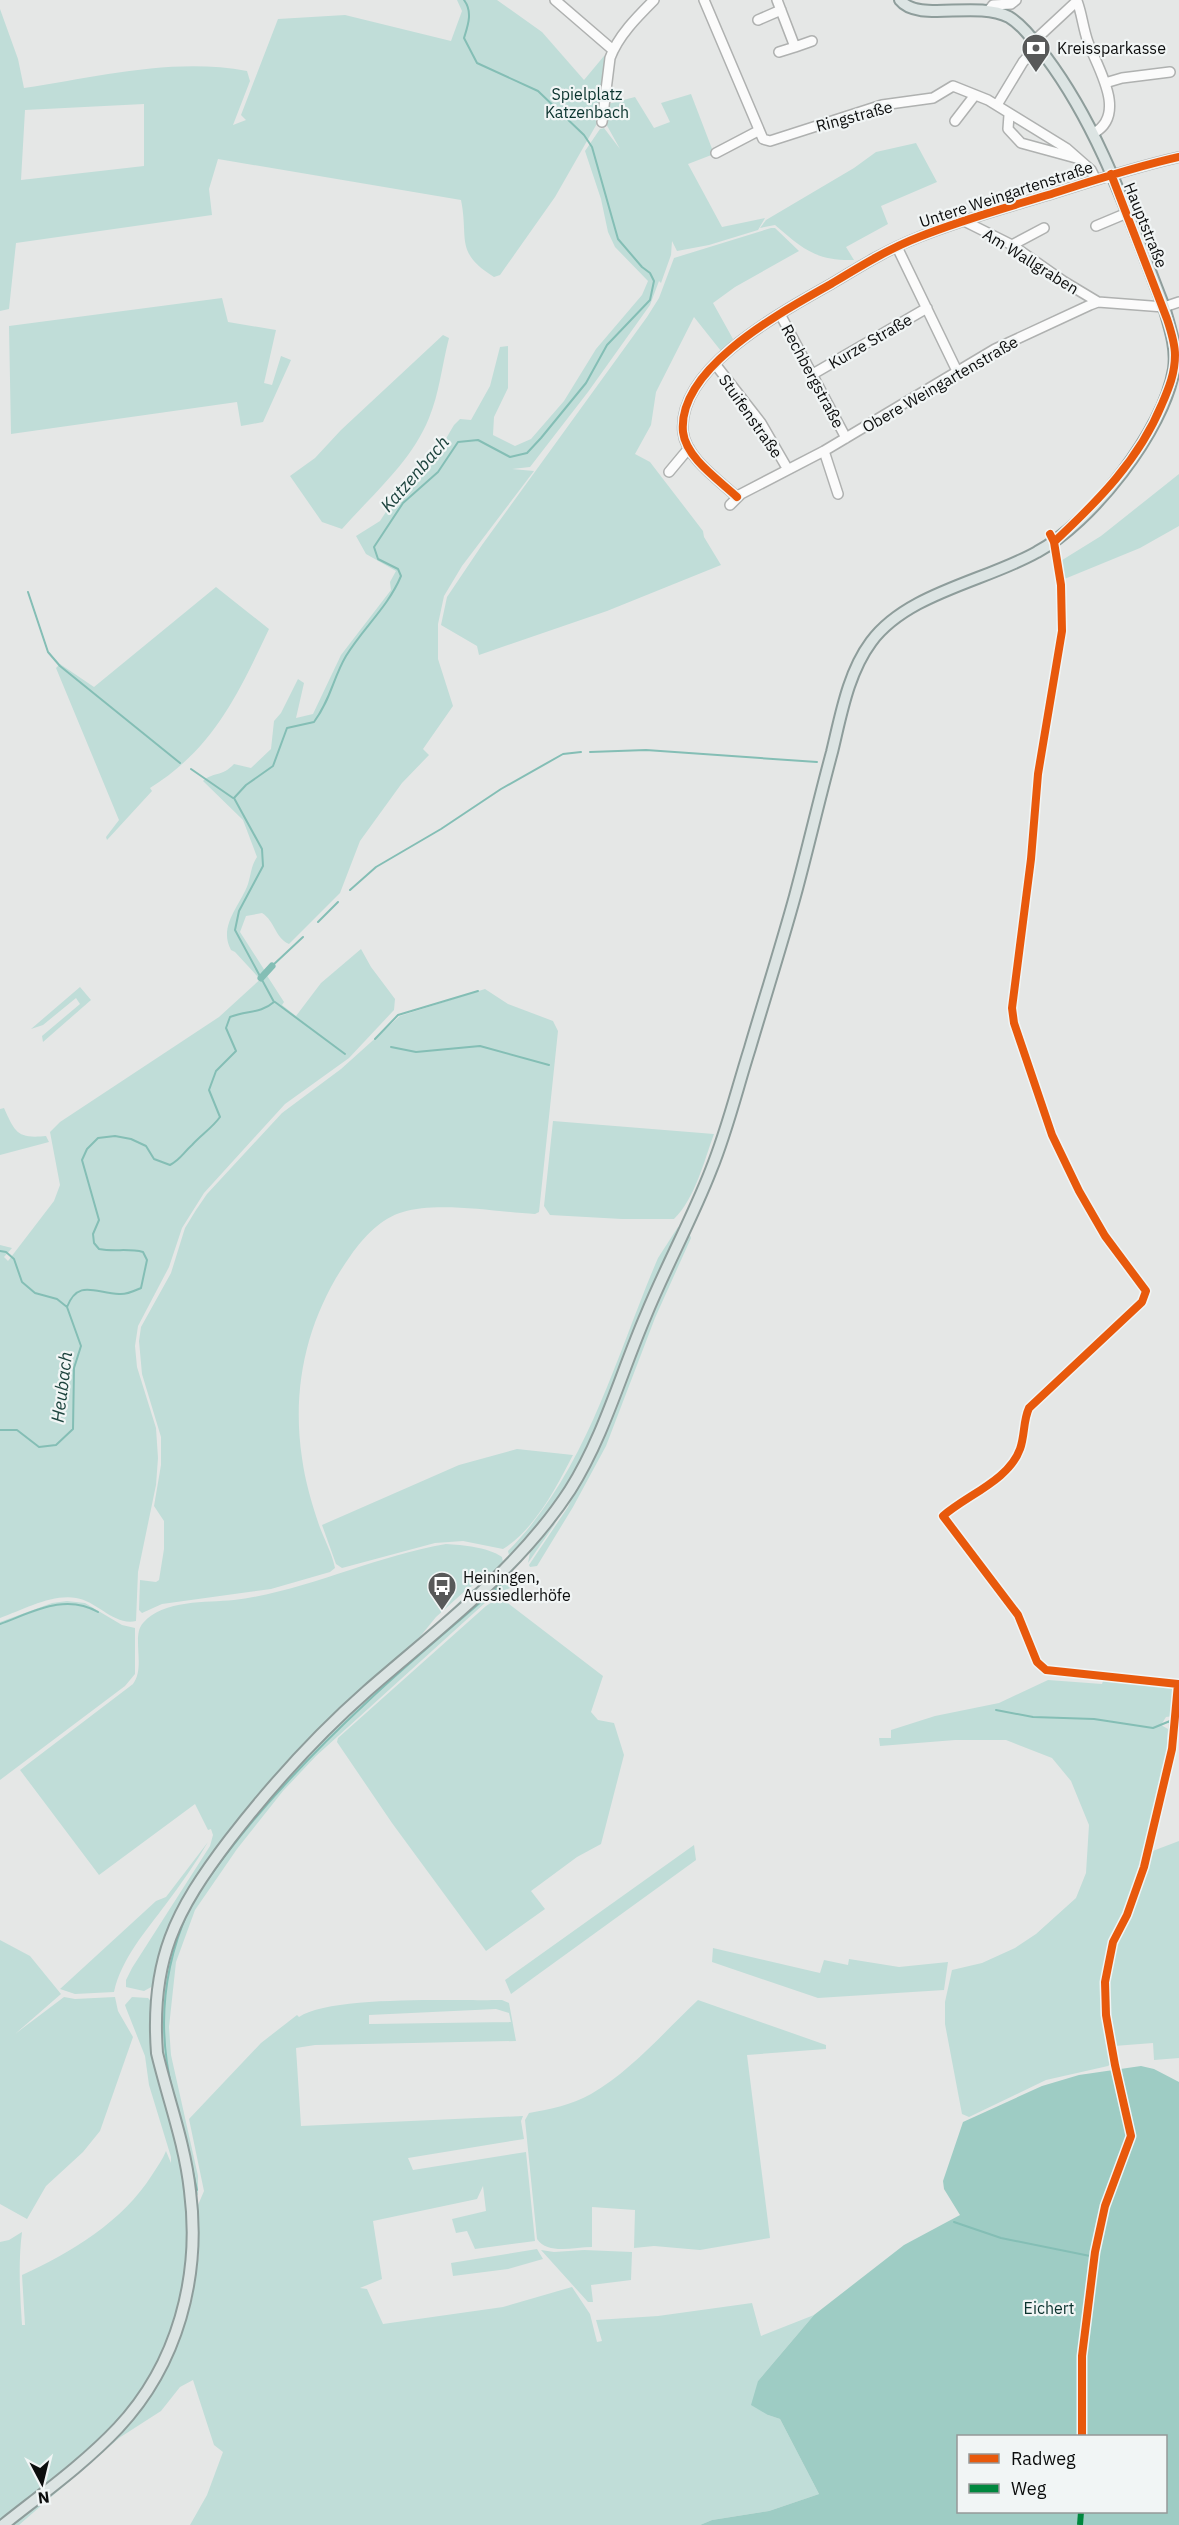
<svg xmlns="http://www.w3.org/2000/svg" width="1179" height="2525" viewBox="0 0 1179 2525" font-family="'IBM Plex Sans',sans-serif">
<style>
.green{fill:#c0ddd8;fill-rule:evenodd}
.forest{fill:#9eccc4;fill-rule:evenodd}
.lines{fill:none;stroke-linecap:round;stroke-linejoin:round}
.stream{stroke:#84beb5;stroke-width:2}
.canal{stroke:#84beb5;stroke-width:7}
.minor-casing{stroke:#afb1b0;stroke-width:12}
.major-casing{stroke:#8e9d9b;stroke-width:14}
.minor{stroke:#fbfbfb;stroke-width:9}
.major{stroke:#dce4e3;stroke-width:10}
.quiet{stroke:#00873e;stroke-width:6;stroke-dasharray:12 6;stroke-linecap:butt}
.cycleway-casing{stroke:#f1f5f5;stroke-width:11}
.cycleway{stroke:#e8590c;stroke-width:8}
.labels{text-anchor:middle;stroke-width:4.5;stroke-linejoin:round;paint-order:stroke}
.poi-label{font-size:16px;fill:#0c0d0d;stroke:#f1f5f5;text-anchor:start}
.park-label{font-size:16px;fill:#0a332e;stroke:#f1f5f5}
.street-label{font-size:16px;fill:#0c0d0d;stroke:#f1f5f5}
.water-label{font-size:18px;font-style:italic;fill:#1c433d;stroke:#f1f5f5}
</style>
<rect width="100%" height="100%" fill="#e5e7e6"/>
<path class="green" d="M457 0H497L542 32 584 80 604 56 610 58 599 120 555 197 500 275 494 277C454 252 469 239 461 200L218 159 209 189 212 215 16 243 9 309 0 311V9L18 59 24 88C97 77 174 57 247 71L250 81 233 125 246 120 241 115 278 19 345 15 451 41 462 11ZM144 104V166L21 180 25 110Z
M691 94 714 154 688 164 722 227 765 218 758 230 709 245 677 251 672 241 671 255 661 283 659 281 650 305 588 392 530 467 512 469 534 471 462 566 444 596 438 624V659L453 706 423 749 429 755 402 783 360 841 340 893 289 944C275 938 275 921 262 913L246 916 240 932 265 971 258 977 235 952 231 950C218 926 240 906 248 884 251 875 251 866 257 857L243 820 203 781C212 772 222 777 234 764L251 768 271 749 274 721 281 713 298 679 304 683 296 718 313 714 341 655 391 590 390 582 396 571 366 554 356 536 380 521 397 495 425 474 454 425 460 419 471 420 490 386 500 347 508 346V388L494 417 493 435 515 446 531 439 564 401 596 349 642 295 648 281 615 247 608 232 601 199 585 151 600 129 604 128 620 149 605 122 608 104 635 97 654 128 670 122 661 103Z
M916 143 937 182 881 206 888 224 846 247 854 260C816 261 803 249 775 225L760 228 766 220 854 168 876 152Z
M771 228H775L799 251 735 287 713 303 733 339 721 351 694 317 656 392 651 425 635 454 650 462 703 531 704 537 721 565 607 611 479 655 477 646 441 625 447 597 482 545 647 317 659 298 674 258Z
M222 298 228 322 276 330 264 383 272 385 281 356 291 360 263 422 241 426 237 402 11 434 9 326Z
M443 335 449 338 448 342C442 366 439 394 429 418 412 461 372 495 342 529L322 522 290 476 315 458 341 430Z
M1179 474V526L1140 548 1062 580 1059 562 1101 536Z
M216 587 269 629C238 694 214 748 150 788L152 791 107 840 106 837 119 820 56 668 60 664 94 687Z
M361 949 371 967 395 999 394 1010 349 1058 285 1104 204 1193 182 1228 169 1267 138 1326 135 1346 137 1367 156 1428 158 1458 156 1485 138 1572 136 1621C114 1626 97 1601 76 1598 51 1594 23 1610 0 1618V1245L12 1248 4 1257 8 1261 54 1201 60 1185 50 1132 60 1122 219 1017 266 974 284 1002 282 1005 296 1016 321 983Z
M80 987 91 1000 43 1042 42 1036 80 1004 76 998 43 1025 31 1029Z
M485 989 508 1004 553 1021 558 1031 539 1212 535 1214C498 1212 438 1201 403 1212 381 1218 364 1237 351 1255 308 1315 291 1385 302 1458 305 1481 312 1504 319 1525 324 1539 332 1553 335 1568L330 1572 271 1589 162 1604 142 1613 139 1610 140 1580 156 1582 159 1580 164 1549V1521L154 1506 161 1465V1437L142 1374 139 1341 141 1327 171 1273 185 1228 196 1210 207 1194 282 1113 341 1069 400 1016Z
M4 1108C15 1132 17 1139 46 1136L49 1142 0 1155V1109Z
M553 1121 714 1134C704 1161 695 1199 674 1219H622L550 1215 544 1206Z
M678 1227 680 1229C629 1328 609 1443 535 1529 527 1538 520 1550 509 1555L508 1551C587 1471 615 1358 658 1258Z
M688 1230 691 1238 655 1318 606 1446 573 1507 537 1566 530 1567 529 1565 568 1507Z
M517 1449 573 1455C556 1488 535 1529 503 1549L463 1541 435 1543 342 1568 336 1564 322 1525 459 1465Z
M557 1521 528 1563 530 1552Z
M446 1544C463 1545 488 1547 502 1557L503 1562 495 1571 466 1590 436 1617 406 1654 220 1844 184 1899 155 1985 144 1991 126 1987V1980L132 1968 210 1846 213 1835 211 1829 208 1830 195 1804 99 1875 20 1770 133 1684C146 1667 131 1636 143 1623 164 1599 206 1603 234 1600 307 1591 374 1556 446 1544Z
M513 1574 525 1578V1583L496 1593 316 1756 283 1791 237 1849 195 1910 176 1962 169 2027 171 2055 198 2176V2195L195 2194C180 2129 155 2061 161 1994 163 1966 173 1933 187 1908 196 1893 208 1878 218 1863 296 1753 403 1669 502 1579Z
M477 1587H479L426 1635 470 1591Z
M500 1597 603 1676 591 1712 598 1720 614 1723 624 1755 601 1844 577 1857 531 1891 545 1909 486 1951 392 1823 337 1742 338 1738 486 1606Z
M67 1601 85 1603 122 1625 135 1628V1674L125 1686 0 1780V1622L52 1603Z
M1104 1678 1168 1684 1174 1686 1176 1692 1174 1716 1166 1717 1161 1725 1168 1729 1167 1742 1171 1744C1160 1794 1150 1846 1134 1895 1125 1923 1107 1946 1103 1976 1100 2005 1107 2034 1112 2063L1108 2066 1046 2080 969 2117 962 2114 945 2024V2002L952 1970 982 1963 1015 1948 1036 1934 1076 1898 1086 1873 1089 1825 1071 1781 1052 1758 1006 1740H955L880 1746 879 1738H891V1730L935 1716 999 1703 1048 1680 1102 1684Z
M1179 1841V2058L1154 2060 1153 2043 1114 2046 1107 2009 1106 1982 1113 1947 1137 1898 1150 1852Z
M208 1842C195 1864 181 1884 166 1904 146 1931 121 1959 114 1992L75 1994 60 1989 156 1901 166 1897Z
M694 1845 696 1860 511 1994 505 1980Z
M0 1940 30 1956 61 1994 15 2034 64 1997 75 1999 115 1997 118 2011 133 2037 100 2131 83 2152 46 2186 27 2219 0 2204Z
M713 1948 820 1973 824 1960 848 1965 849 1959 899 1967 948 1962 944 1990 818 1998 712 1962Z
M132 1997 148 1998 153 2003 187 2190 189 2218 187 2277 170 2339 146 2386 105 2437 0 2522V2242L9 2240 22 2232C18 2263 20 2294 22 2325H25L22 2275C71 2253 123 2221 152 2175 157 2167 163 2159 166 2151L171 2163V2157L149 2085 145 2056 126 2008 125 2005Z
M502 2000 509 2003 516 2041 315 2045 296 2048 301 2126 523 2116 521 2121 524 2139 408 2158 413 2170 526 2152 535 2241 475 2249 467 2231 456 2233 452 2219 486 2211 483 2186 477 2199 373 2221 382 2279 360 2288 367 2289 383 2324 503 2307 572 2287 590 2314 597 2342 602 2341 596 2320 658 2316 752 2303 761 2336 814 2315 758 2381 768 2415 780 2419 819 2494 769 2511 712 2520 700 2525H190L207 2495 223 2452 214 2445 193 2380 180 2387 161 2411 119 2438 19 2525H10L97 2454 177 2341 192 2301 199 2254 198 2205 204 2191 189 2119 261 2043 297 2015 299 2017C331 1995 458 2001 502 2000ZM496 2009 509 2013 511 2022 369 2024V2015Z
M698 2000 826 2045V2049L747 2055 770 2238 700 2250 654 2246 634 2248 635 2210 592 2207V2247C574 2247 548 2255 537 2239L525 2120 529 2113C550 2109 572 2105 591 2094 631 2071 664 2032 698 2000Z
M537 2249 543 2259 508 2269 453 2276 451 2263Z
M541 2250 554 2252 584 2250 632 2252 631 2280 591 2285 593 2302H588Z"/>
<path class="forest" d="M1141 2066 1154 2069 1179 2082V2525H700L712 2520 769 2511 819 2494 780 2419 768 2415 751 2405 758 2381 814 2315 904 2245 960 2215 944 2189 943 2181 963 2122 1042 2086 1079 2075ZM958 2436H1166V2512H958Z"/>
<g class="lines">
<path class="stream" d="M28 592 48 652 60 666 180 763
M590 752 646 750 817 762
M191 769 233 798
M350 890 376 867 441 829 501 789 563 754 581 752
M318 922 338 902
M272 966 303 937
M275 1002 345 1054
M375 1039 398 1015 478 991
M391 1047 416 1052 480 1046 549 1065
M0 1251 6 1252 14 1259 22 1282 35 1293 57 1299 67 1307 81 1346 74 1368 73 1429 56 1445 39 1447 17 1430H0
M67 1307C78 1279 95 1293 119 1294 126 1295 134 1291 141 1288L147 1260 143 1252C128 1248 115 1252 99 1249L94 1243 93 1234 99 1220 82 1160 87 1149 98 1138 115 1136 131 1139 146 1146 154 1159 170 1165C181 1159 183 1153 192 1145 201 1135 212 1128 220 1117L209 1090 216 1071 236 1051 226 1028 230 1017C247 1010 260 1014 274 1002L235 930 239 911 263 866 262 849 234 798 246 785 273 766 287 728 314 722C331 699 333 678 346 656 363 628 388 607 401 576L398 569 378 559 374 547 403 503 438 472 458 442 478 440 510 457 527 453 541 438 586 383 607 345 650 300 654 281 650 273 642 267 618 239 592 147 584 135 538 91 477 63 464 38C468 25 473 12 464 0
M445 1618 471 1593
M0 1624C33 1612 65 1593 98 1612
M996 1710 1033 1717 1094 1719 1153 1728 1170 1721 1169 1745 1138 1875
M208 1879C254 1814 308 1757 366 1703 411 1660 460 1621 506 1580
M173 2093C157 2030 162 1971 188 1911
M190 2159 197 2190
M954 2222 1001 2238 1090 2256"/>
<path class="canal" d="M261 978 272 966"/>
<g class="minor-casing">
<path id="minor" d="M555 0 613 50
M704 0 763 139 770 141 882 105 933 98 953 86 988 100 1066 148 1091 170 1095 178
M777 0 795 47 812 41
M989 10 993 5 1011 4 1016 0
M758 20 781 10
M1034 41 1077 1C1082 14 1083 28 1088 42 1097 67 1128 114 1094 133
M779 52 795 47
M1105 83 1122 78 1170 72
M997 105 1023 62 1037 46
M1009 115 1008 129 1021 143 1076 158
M955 121 975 95
M602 122 610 58C618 36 637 17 654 0
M716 153 758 131
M964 221 1012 245 1063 281 1098 302
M1096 226 1127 213
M1012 245 1044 228
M897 247 957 371
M780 314 846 438
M715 364 761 423 787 468
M813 374 927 308
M824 451 838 494
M669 472 689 448
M737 497C719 480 686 458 683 432 677 367 784 311 831 284 859 267 888 249 919 237 961 220 1005 208 1048 195 1092 181 1134 167 1179 157
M730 505 741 494 824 451 995 349 1090 305 1098 302 1164 307 1179 302"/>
</g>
<g class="major-casing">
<path id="major" d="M3 2525C42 2494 84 2464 118 2428 178 2364 201 2276 190 2191 185 2144 168 2099 157 2053 150 1960 175 1911 230 1839 271 1786 317 1735 367 1691 438 1629 518 1570 570 1490 604 1436 621 1373 646 1315 666 1266 692 1219 711 1170 727 1131 737 1089 750 1048 765 997 781 947 795 896 808 848 819 800 832 752 841 715 848 673 871 642 907 593 986 581 1037 552 1091 523 1164 431 1174 369 1177 348 1170 328 1164 307 1130 221 1102 132 1046 57 1035 43 1024 26 1009 17 975 0 918 23 900 0"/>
</g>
<use href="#minor" class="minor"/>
<use href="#major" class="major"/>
<path class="quiet" d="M1080 2525 1081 2512"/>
<g class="cycleway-casing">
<path id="cycleway" d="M737 497C719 480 686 458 683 432 677 367 784 311 831 284 859 267 888 249 919 237 961 220 1005 208 1048 195 1092 181 1134 167 1179 157
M1050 534 1054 542 1061 585 1062 631 1038 774 1031 859 1012 1008 1014 1023 1052 1135 1079 1191 1105 1236 1146 1291 1142 1302 1029 1408C1023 1421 1025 1435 1020 1449 1009 1480 967 1495 943 1516L1018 1615 1037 1662 1046 1670 1178 1684 1172 1749 1144 1867 1127 1915 1113 1942 1105 1982 1106 2015 1115 2065 1131 2136 1105 2206 1095 2252 1082 2356V2436
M1054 542C1098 501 1139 460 1162 404 1169 388 1175 373 1175 355 1175 343 1171 331 1167 319L1111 174"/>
</g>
<use href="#cycleway" class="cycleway"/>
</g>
<defs>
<g id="bank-pin" transform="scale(1.5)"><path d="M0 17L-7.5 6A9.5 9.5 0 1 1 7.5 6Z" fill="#585959" stroke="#f1f5f5"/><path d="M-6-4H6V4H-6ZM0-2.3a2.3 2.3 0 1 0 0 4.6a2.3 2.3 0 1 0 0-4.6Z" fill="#fff"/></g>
<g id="bus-pin" transform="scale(1.5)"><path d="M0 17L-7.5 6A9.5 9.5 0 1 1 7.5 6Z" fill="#585959" stroke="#f1f5f5"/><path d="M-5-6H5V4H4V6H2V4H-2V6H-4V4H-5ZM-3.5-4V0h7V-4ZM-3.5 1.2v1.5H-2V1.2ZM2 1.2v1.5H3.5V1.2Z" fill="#fff"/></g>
</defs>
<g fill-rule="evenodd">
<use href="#bank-pin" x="1036" y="48"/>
<use href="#bus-pin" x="442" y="1586"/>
</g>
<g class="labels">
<g class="poi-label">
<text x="1057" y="54">Kreissparkasse</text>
<text x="463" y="1583">Heiningen,<tspan x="463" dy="18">Aussiedlerhöfe</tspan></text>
</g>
<g class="park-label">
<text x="587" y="100">Spielplatz<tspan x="587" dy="18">Katzenbach</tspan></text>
<text x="1049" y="2314">Eichert</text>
</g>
<g class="street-label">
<text transform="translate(854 116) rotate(-15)" y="6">Ringstraße</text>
<text transform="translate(1006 194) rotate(-18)" y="6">Untere Weingartenstraße</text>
<text transform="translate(1146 225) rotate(68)" y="6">Hauptstraße</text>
<text transform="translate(1031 261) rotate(32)" y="6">Am Wallgraben</text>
<text transform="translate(870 341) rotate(-30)" y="6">Kurze Straße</text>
<text transform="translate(813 376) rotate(62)" y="6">Rechbergstraße</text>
<text transform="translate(940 384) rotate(-30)" y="6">Obere Weingartenstraße</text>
<text transform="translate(751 416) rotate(55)" y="6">Stuifenstraße</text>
</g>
<g class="water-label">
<text transform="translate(415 474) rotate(-49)" y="6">Katzenbach</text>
<text transform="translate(62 1387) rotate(-83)" y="6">Heubach</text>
</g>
</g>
<rect x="957" y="2435" width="210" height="78" fill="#f1f5f5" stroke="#959898" stroke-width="1.5"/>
<rect x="969" y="2454" width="30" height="9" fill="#e8590c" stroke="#959898" stroke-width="1.5"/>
<text x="1011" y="2465" font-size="18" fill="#0c0d0d">Radweg</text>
<rect x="969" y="2484" width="30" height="9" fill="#00873e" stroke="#959898" stroke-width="1.5"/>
<text x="1011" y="2495" font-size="18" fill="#0c0d0d">Weg</text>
<g transform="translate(42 2483) rotate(173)" stroke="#f1f5f5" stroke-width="4.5" paint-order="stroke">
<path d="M0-4.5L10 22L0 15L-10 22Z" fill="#0c0d0d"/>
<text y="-9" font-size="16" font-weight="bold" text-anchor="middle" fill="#0c0d0d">N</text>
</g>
</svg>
